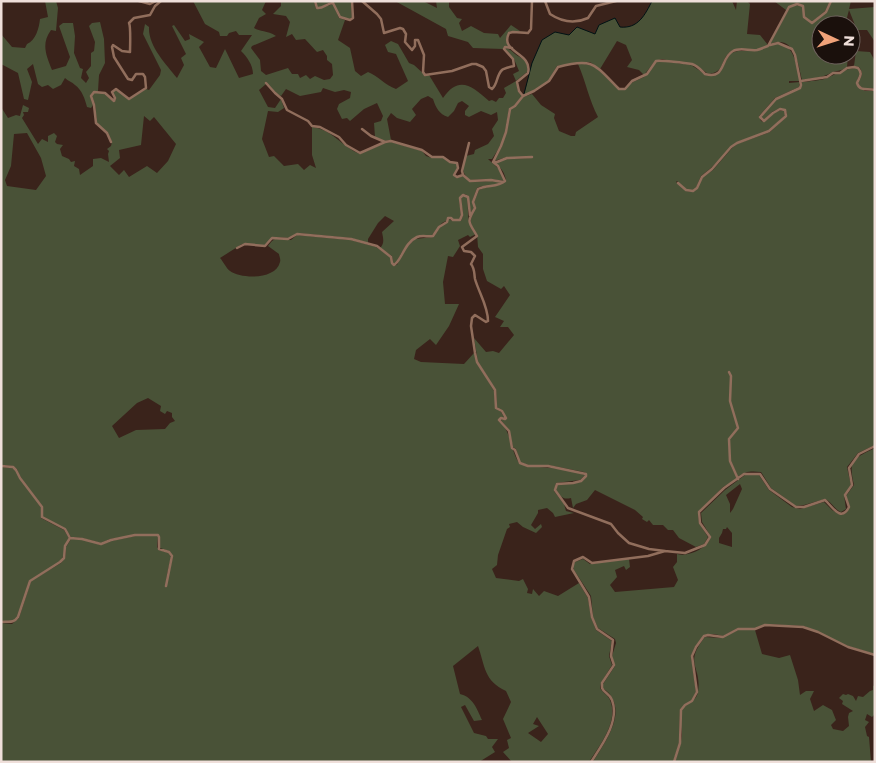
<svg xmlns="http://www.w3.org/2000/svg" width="876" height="763" viewBox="0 0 876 763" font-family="Montserrat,sans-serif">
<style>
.green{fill:#495237;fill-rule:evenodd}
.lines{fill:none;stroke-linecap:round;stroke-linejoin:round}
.stream{stroke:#001214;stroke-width:1}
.minor{stroke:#916e5c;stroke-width:2.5}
</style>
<rect width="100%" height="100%" fill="#3a231b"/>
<path class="green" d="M45 1H56L58 8 56 31 51 30C41 44 46 55 52 70L66 66 70 57 59 26 63 23H73L75 36 74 53 80 68 83 69 81 78 86 83 89 78 86 72 91 66V53L94 51 95 42 89 26 92 23 100 22 104 39 105 63 99 75 98 91 93 92 90 96 93 105 91 108 87 107C85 99 82 90 75 85 72 82 68 81 65 78L61 85 53 89 48 85 42 87 38 84 33 64 27 69 32 82 28 100 24 99 18 73 1 64V34L12 47 25 48 27 44C36 40 39 28 40 19L48 17Z
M193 1H266L262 10 266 14 259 18 254 28C260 32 267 30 276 36L252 46 251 48 260 60 261 71 266 75 288 68 292 74H298L300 78 306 75 310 79 315 76 324 80 330 79 333 75 332 64 327 60V56L323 50 317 52 305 39 296 40 292 34 286 37 290 22 286 16 273 14 281 6V1H314L316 9H319L333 4 339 18 345 20 338 40 350 48 355 71 361 76 368 72C378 76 385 85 396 89L408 81 396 54 388 52 385 45 391 41 398 44 409 63 414 65 425 75H429L443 98C459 75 472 86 489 101L492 100 496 102 499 98H503L506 93 504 88 516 81 513 74 519 71 514 59 504 48C510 49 511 50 515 54 523 60 530 59 527 72L516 81 518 91 522 96 515 105 509 109 505 132 501 145 492 159H488C495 166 503 170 504 181L491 179 470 180C460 171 463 168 466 156L474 154 475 150 488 144 494 136 492 129 498 120 497 112 491 115 481 111 469 117 465 115V111L469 106 462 101 458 103 454 111 448 117C439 114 436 108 433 99L428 96 421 99 412 109 416 115 410 122 397 118 391 113 387 119 391 140 385 141 375 137 374 123 381 121 383 116 377 103 364 109 350 121 347 118 342 119 337 109 339 104 350 98 351 92 344 90 335 92 323 88 321 92 300 96 286 89 281 96 276 93 266 82V84L259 90 268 107 275 108 281 99 284 108 278 112 268 111 262 139 269 157 274 156 284 166 298 164 304 170 310 165 316 168 312 155V127C332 129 342 147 360 154L385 143 391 142 422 151 426 156 432 158H443L450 163H457V168L453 175 457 178 463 176 470 182 491 181 502 182C494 187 485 184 477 188L472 202 474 207 471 213 468 196 465 194 461 196C457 203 463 212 460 219L454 220 452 218H447L446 221 442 223 432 235C428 236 424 235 420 236 408 238 401 254 396 263H393L392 256 380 248C385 243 383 238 382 232L394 221 385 216 378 223 368 239V243L351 238 297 233 290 238 272 237 265 246 242 244 220 258C223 261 226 268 230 271 241 279 276 280 280 262 281 259 279 256 279 254L268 246C277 234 277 241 291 240L297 235 351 240 376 247 391 257 392 264 397 265 404 250 415 239 433 237 442 225 447 222 448 219 453 221H461L463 215 461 198 463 196 467 197C469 210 466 226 476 234L470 237 468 235 458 240 460 246 453 257 448 256 443 282 445 304H459L449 326 436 345 430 339 416 350 414 359 421 362 464 364 474 353 477 362 494 391 496 408 501 412 505 418 501 417 499 420C512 433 510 449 519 463L527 466 564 469 585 475 580 480 556 483 554 491 564 504 566 511 574 513 555 517 553 513 547 508 538 510V513L531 525 535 529 541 524 542 527 536 533 523 527 517 522 509 524 510 527 507 529 498 555 497 565 492 569 496 578 519 581 523 579 528 589 527 593 532 594 533 589 539 596 544 591 558 596 579 583 588 598 591 617 596 630 612 641 609 656 612 665 601 683 600 688C603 693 608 695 610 700 619 721 600 745 589 762H512L503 752 509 748 507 740 511 738 503 719 511 702 506 691C484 681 485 666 478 646L453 666 460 694C473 697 477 709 482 720L474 721 465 705 461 707 474 733 486 736 488 739H498L492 747 495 752 479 762H1V623L12 624 19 618 31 581 61 563 65 558 66 547 71 539H82L101 545 111 541 135 536H158L157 547 159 550 169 553 171 557 167 575 166 587 173 556 169 551 160 548V537L158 534 135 535 110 539 101 543 82 538 71 537 65 529 42 517 43 507 20 477 17 469 13 466 1 465V107L8 118 16 115 20 116 23 105 29 108 28 112H23L24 115 22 118 38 144 42 139 48 142V136L54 133 57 136 55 142 57 144 63 145 60 149 62 156 69 159 71 162 75 161 74 166 79 169 80 175 93 166V159L101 158 109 162 108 154 109 151 107 149 111 146 112 142 108 133 97 123 95 104 92 96 94 93H103L114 102 116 99 113 92 115 90 130 99 146 89 149 90 160 75 161 70 143 34 145 24 149 27C148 46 166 64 177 78L184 65 181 58 186 54 172 26 174 25 185 41 190 39 189 34 204 42 199 47 210 67 216 68 225 49 239 78 253 74C253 65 247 57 241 51L252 35H239L236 31 229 33 227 36H220L219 32 205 24ZM144 116 150 121 154 117 176 144 168 161 157 173 147 166 129 177 124 170 119 175 110 166 120 158 119 150 141 145ZM27 133 41 158 46 176 36 190 7 186 5 180 11 166 14 134ZM148 398 161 406 160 411 165 414 167 411 172 413V417L175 421 170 423 165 429 136 430 119 438 112 426 137 403ZM537 717 548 734 541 742 528 733 539 726 533 724Z
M315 1H351L352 17 350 19 340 17 333 3 330 2 319 8 317 7Z
M395 1H423L437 8 436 1H449V7L457 18 462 19 459 23 462 31 471 26 484 33 498 34 500 38 511 25 520 31 527 32 513 31 509 32 507 41 510 47H504L503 49 473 48 468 42 448 36 446 29Z
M652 1H732L736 10 737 1H747L750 4 747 34 760 35 768 45C764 47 760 49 756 49 748 51 740 47 732 51 719 58 727 72 708 74L699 67 662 59 655 61 644 75 639 70 627 67 632 60 626 45 617 41 600 69 590 62 557 66 548 81 534 90 524 95 532 63 542 40 555 32 569 35 577 27 595 34 599 25 615 18 620 27C638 29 645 15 652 1Z
M774 1H830L825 11 812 22 804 17 803 6 795 4 786 10Z
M832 1H851L849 9 875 7V42L867 30H857L849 10 845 25H821L818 27 820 32 818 37 821 45V55H848L847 67C840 72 837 70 831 73 820 78 815 78 802 80 798 64 795 34 770 44L790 7 795 5 803 7 804 17 812 24 826 12Z
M773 44C795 41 796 65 800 81H789V83L800 82 799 87 775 98 759 116 761 121 764 122C771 118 774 109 784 111L785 115 769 131 737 142 711 168 701 176 696 188 692 191 687 190 677 181 676 182 686 191 693 192 697 189 703 177 713 170 732 148 737 144 770 132 787 116V113L785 110 780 108 772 112 764 120 761 117 776 99 800 89 802 82C810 81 820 81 827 78 835 74 849 67 858 68L861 72 857 80 858 87 865 91H875V445L858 453 847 467 851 485 844 495 846 509 841 512C834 509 831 501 825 499L804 505 796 506 771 488 761 472C751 471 745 471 738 477L731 461 729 441 728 440 731 466 737 479 723 487 698 512 699 523 708 537 704 544 696 547 679 538 673 530H668L663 525H653L649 520 647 522 642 519 643 517 635 510 595 490 587 500 576 504 573 508 571 498C563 500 561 497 556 490L558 484 581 482 586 473 584 472 548 465H528L520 462 516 449 513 447 509 430 500 419 505 420 507 418 497 407 496 390 478 362 474 338 486 352 493 351 499 353 514 335 508 327H500L504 321 495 317 510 295 504 286 501 289 487 281 483 269V254L478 247 477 234C469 224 469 219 476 208L474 202 479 190C488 185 497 188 506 181 505 173 501 167 494 163L507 159 530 158 507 157 494 161 502 146 510 110 523 97 532 94 541 105 555 114 554 118 559 131 571 136H575L576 132 598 117C589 100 586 82 578 64 596 61 607 78 619 90H622L633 82 644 77 656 62 662 61 691 65 708 76 720 72 725 62 731 53 738 51H757Z
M856 51 870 52 875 61V89C868 87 862 91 858 83 862 75 864 74 859 67L854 66Z
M875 448V654L848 646 804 626 765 624 755 628H738L723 636 714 634 704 635 695 647 691 656 696 692 691 701 680 710 679 743 673 762H593C603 745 625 717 611 696 609 692 606 691 603 688V684L615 666 612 656 616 643 615 639 598 628 593 617 591 596 574 570 573 566 575 562 583 559 590 564 629 559 630 567 626 570 624 566 615 570 617 577 610 585 615 592 674 587 678 580 673 567 677 562V554C689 557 706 549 711 537L702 522 701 513 725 490 745 475H759L769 490 792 507 800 509 824 502 832 510 841 515 846 513 850 507 846 496 854 485C848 460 853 459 875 448ZM740 484 742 489 733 509 730 513V504L726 495ZM727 527 732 533V547L719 543V538L722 533 723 529H726Z
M1 467 12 468 16 470 41 507V518L64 530 69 538C65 546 65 555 60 562L29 581 18 617 12 622 1 621Z
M738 630H755L762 654 779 658 790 655 798 680 800 695 806 691H814L810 699 814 711 823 705 832 710 836 720 831 725 833 729 843 731 849 726 848 717 849 713 853 711 842 704 843 701 839 698 843 694 846 695 848 694 853 696 856 701 858 696 863 697 870 691 873 690V686L875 685V714L872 717 867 714 865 720 869 722 865 727 867 736 869 737 871 762H675C678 753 681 744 682 735 682 728 679 719 681 712 684 703 696 703 698 692 702 665 683 665 705 637L721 638Z"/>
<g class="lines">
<path class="stream" d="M524 94 532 63 542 40 555 32 569 35 577 27 595 34 599 25 615 18 620 27C638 29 645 15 652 1"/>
<path class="minor" d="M139 1 150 4 156 1
M315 1 317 8C323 9 327 3 333 3L340 17 350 20 353 18 352 1
M362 1 377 14 381 19 384 33 400 28 403 29 406 34 405 42 412 50 415 46V40H418L424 55 423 72 425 75 452 71 472 64H476L483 67 486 71 489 87 492 89C498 84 496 76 502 70 504 68 510 67 514 66L513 59 504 49 505 47 512 48
M532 1 531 29 528 33 513 32 509 33C499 53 533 52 528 73L517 82 519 91 523 96 534 91 549 81 558 67C594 57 595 65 619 89H625L632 81 647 74 656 61C661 60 686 63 692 64 698 66 701 70 705 74 726 80 720 58 733 51 740 47 749 51 757 50 761 49 765 47 768 46L789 7 797 4 803 6 804 17 812 23 826 12 831 1
M545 1 550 14C562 22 575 24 588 18L596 6 616 1
M801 81 827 77 833 73H840L847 68 854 67 858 68C863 74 860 76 857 83 860 92 867 88 875 90
M266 83 275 93 282 99 287 110 308 121 312 126 320 127 339 137 346 145 360 153 385 142 391 141 422 150 432 157H443L450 162 457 163 458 168 454 175 457 177 463 175
M523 96 515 106 510 109 506 132 501 146 493 162 498 166 505 181C497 188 487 184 478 189L473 202 475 208C466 223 469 222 477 236L462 247 464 251 471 252 475 256 471 264C475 269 474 274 475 279 479 293 488 306 488 321L486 322 475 315 472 318 471 326 475 353 477 362 495 390 496 408 502 411 506 418 505 419 501 418 499 420 509 431 512 448 515 450 520 463 528 466H548L586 474V476L581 481 573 483 557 484 555 490 568 508 611 524 618 533 629 543 649 549 665 551
M362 129 371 136 385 142
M111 142 107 133 96 123 94 105 91 96 94 92 105 93 114 101 115 98 112 92 116 89 129 99 146 88 145 77 143 74H136L132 80 128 79 114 57 112 47 113 45 122 51 130 52C130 47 131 27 129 23L134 18 150 15 155 6 161 1
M469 143 462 171 463 175 470 181 491 180 503 182
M493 162H497L507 158 532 157
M678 183 686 190 693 191 697 188 702 177 712 169 731 147 737 143 769 131 786 116 785 110 780 109 773 113 764 121 760 117 776 99 800 88 801 85 795 55 792 49 778 43 770 45
M237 248 245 244 265 246 272 238 288 239 297 234 351 239 377 246 391 257 392 263 394 265C402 260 404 243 417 237 422 235 428 237 433 236L439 227 447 222 448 218H451L453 220H460L462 215 460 198 463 195 468 197 470 215
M729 372 731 376 730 401 738 428 729 439 730 461 738 479
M1 466 13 467 16 470 20 478 42 507V517L65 529 70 538 65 546 64 558 60 562 30 581 18 617C13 624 9 621 1 622
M70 538 82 539 101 544 111 540 135 535H158L159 537V549L169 552 172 556 166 586
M591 762C602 745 620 721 612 700 610 694 604 693 602 688V683L614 665 611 656 613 640 597 629 592 617 589 597 572 569 574 561 583 557 592 563 648 556 665 551 685 553 705 545 710 537 700 523 699 512 724 488 744 474H760L770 489 796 507H804L825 500C832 506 841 523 849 507L845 495 852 485 849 468 859 454 875 446
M674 762 680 743 681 710 685 705 692 701 697 692 692 656 696 647 704 636 708 635 723 637 738 629H755L765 625 803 627 818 632 848 647 875 655"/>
</g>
<rect width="876" height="763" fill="none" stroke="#efdfda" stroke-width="5"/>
<g transform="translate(836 40) rotate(94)"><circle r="24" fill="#1a100c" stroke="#6f635e"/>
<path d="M0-4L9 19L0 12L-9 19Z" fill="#f0a279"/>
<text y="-8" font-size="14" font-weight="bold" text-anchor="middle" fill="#efdfda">N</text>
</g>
</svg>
